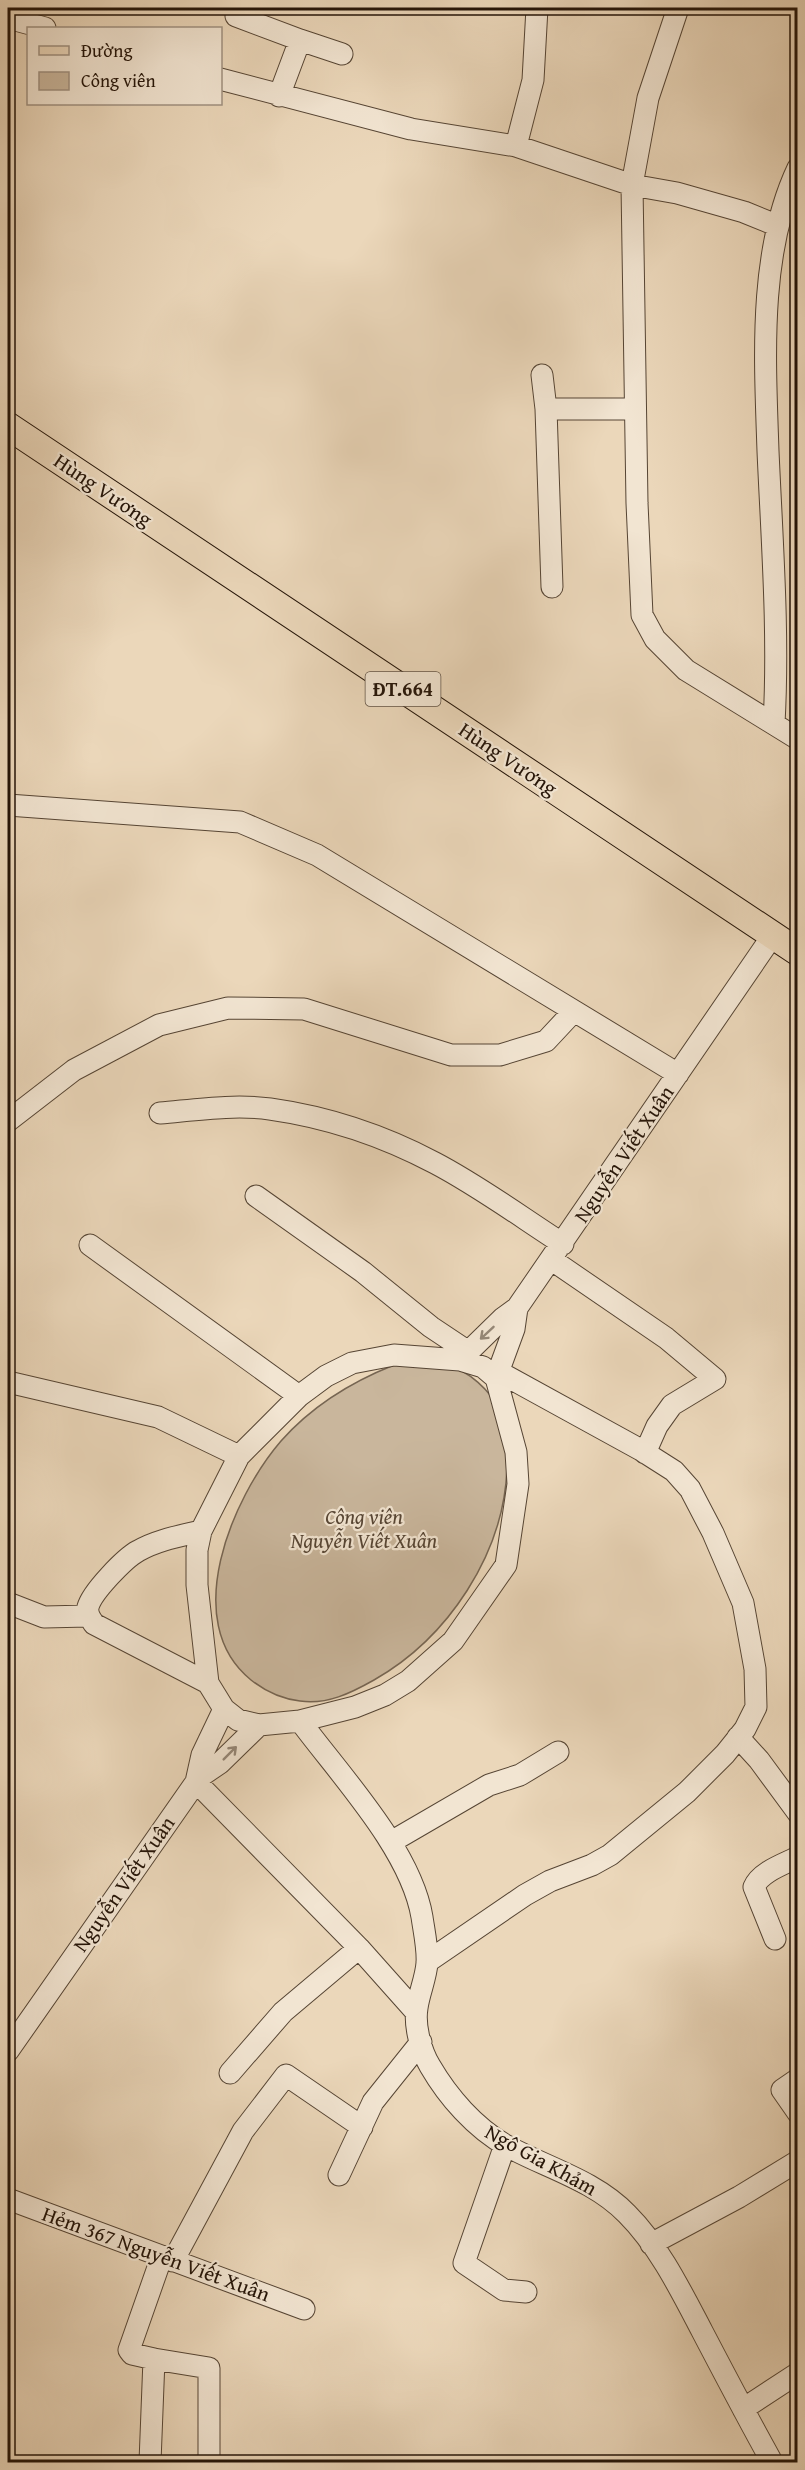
<svg xmlns="http://www.w3.org/2000/svg" width="805" height="2470" viewBox="0 0 805 2470" font-family="'Gentium Book Plus',serif">
<style>
.green{fill:#c9b69c;stroke:#766552;stroke-width:1.5}
.lines{fill:none;stroke-linecap:round;stroke-linejoin:round}
.minor-casing{stroke:#564534;stroke-width:23}
.major-casing{stroke:#241408;stroke-width:29}
.minor{stroke:#f2e5d2;stroke-width:21}
.major{stroke:#ebd7ba;stroke-width:27}
.oneway{stroke:#958777}
.labels{text-anchor:middle;stroke-width:4.5;stroke-linejoin:round;paint-order:stroke}
.shield{fill:#f2e5d2;stroke:#625345;stroke-width:1.5}
.shield-label{font-size:20px;font-weight:bold;fill:#241408}
.street-label{font-size:21px;fill:#241408;stroke:#f2e5d2}
.park-label{font-size:21px;font-style:italic;fill:#564534;stroke:#f2e5d2}
</style>
<rect width="100%" height="100%" fill="#ebd7ba"/>
<filter id="stains"><feTurbulence type="fractalNoise" baseFrequency=".00333" numOctaves="4"/><feColorMatrix values="0 0 0 0 .2 0 0 0 0 .09 0 0 0 0 .02 0 0 0 .5 -.17"/></filter>
<radialGradient id="worn" r=".72"><stop offset=".6" stop-color="#630" stop-opacity="0"/><stop offset="1" stop-color="#630" stop-opacity=".3"/></radialGradient>
<path class="green" d="M394 1365C411 1365 431 1362 448 1366 468 1370 491 1391 499 1410 502 1417 502 1426 503 1434 504 1445 508 1457 507 1468 504 1554 448 1638 374 1680 351 1693 327 1705 300 1701 282 1699 265 1691 251 1680 179 1622 232 1498 281 1441 312 1406 351 1382 394 1365Z"/>
<g class="lines">
<g class="minor-casing">
<path id="minor" d="M678 8 648 98 632 185 637 503 642 615 655 639 686 670 798 739
M236 16 300 40 279 96
M8 18 45 28
M300 40 342 54
M220 79 411 129 516 146 632 185 677 193 744 212 776 225
M516 146 533 80 537 8
M542 375 546 409
M552 587 546 409H635
M774 724C779 633 772 542 768 451 765 360 758 252 798 168
M8 805 240 822 317 855 678 1074
M160 1113C195 1110 234 1104 270 1109 327 1117 384 1136 435 1163 479 1186 521 1217 563 1244
M8 1121 74 1070 159 1025 228 1008 304 1009 451 1055H500L546 1041 574 1011
M256 1196 363 1272 431 1327 467 1351
M90 1245 299 1396
M552 1260 666 1338 715 1379 672 1405 657 1426 645 1453
M394 1355 460 1360 483 1367 496 1378 516 1452 518 1484 506 1565 453 1641 408 1681 385 1695 355 1707 300 1721 259 1725 238 1720 224 1709 208 1683 197 1585V1550L201 1531 239 1456 299 1396 326 1376 352 1363Z
M460 1360 503 1318 517 1308 773 935
M496 1378 514 1329 517 1308
M8 1382 158 1417 239 1456
M201 1531C180 1536 157 1540 138 1551 125 1558 92 1592 88 1607 87 1614 90 1618 94 1624L208 1683
M8 1603 44 1617 88 1616
M300 1721C340 1775 411 1850 422 1917 424 1931 428 1949 427 1963 426 1978 419 1993 417 2008 414 2026 421 2051 430 2066 448 2097 475 2128 507 2146 547 2168 594 2180 627 2214 659 2246 681 2291 702 2331 725 2375 748 2419 772 2462
M738 1737 759 1760 798 1813
M198 1778 220 1763 259 1725
M196 1782 359 1948 416 2012
M391 1842 489 1785 520 1775 558 1752
M775 1939 754 1887C760 1872 784 1864 798 1857
M427 1962 525 1895 550 1881 592 1865 610 1855 687 1792 725 1754 745 1729 756 1707 755 1669 743 1603 713 1533 690 1489 674 1471 641 1450 499 1372
M8 2051 196 1782 202 1755 224 1709
M230 2073 283 2012 359 1948
M798 2079 782 2090 798 2113
M505 2145 464 2263 504 2290 526 2292
M339 2175 373 2102 421 2042
M8 2199 304 2309
M651 2244 739 2197 798 2161
M173 2261 243 2131 286 2075 362 2127
M154 2359 132 2354 129 2350 162 2256
M743 2409 798 2373
M150 2462 154 2359 209 2368V2462"/>
</g>
<g class="major-casing">
<path id="major" d="M8 426 798 952"/>
</g>
<use href="#minor" class="minor"/>
<use href="#major" class="major"/>
</g>
<defs><path id="oneway-shaft" d="M-6 0H5M1.5-3L5.5 0L1.5 3" fill="none" stroke-width="1.6" stroke-linecap="round" stroke-linejoin="round" transform="scale(1.5)"/></defs>
<g class="oneway">
<use href="#oneway-shaft" transform="translate(487 1333) rotate(137)"/>
<use href="#oneway-shaft" transform="translate(230 1753) rotate(-45)"/>
</g>
<g class="labels">
<rect class="shield" x="365.5" y="672" width="75" height="34" rx="4.5"/>
<g class="shield-label">
<text x="403" y="696">ĐT.664</text>
</g>
<g class="street-label">
<text transform="translate(103 490) rotate(34)" y="7">Hùng Vương</text>
<text transform="translate(508 759) rotate(34)" y="7">Hùng Vương</text>
<text transform="translate(624 1154) rotate(-56)" y="7">Nguyễn Viết Xuân</text>
<text transform="translate(124 1884) rotate(-55)" y="7">Nguyễn Viết Xuân</text>
<text transform="translate(541 2160) rotate(29)" y="7">Ngô Gia Khảm</text>
<text transform="translate(156 2254) rotate(20)" y="7">Hẻm 367 Nguyễn Viết Xuân</text>
</g>
<g class="park-label">
<text x="364" y="1524">Công viên<tspan x="364" dy="24">Nguyễn Viết Xuân</tspan></text>
</g>
</g>
<rect width="805" height="2470" fill="none" stroke="#ebd7ba" stroke-width="30"/>
<rect x="9" y="9" width="787" height="2452" fill="none" stroke="#241408" stroke-width="3"/>
<rect x="15" y="15" width="775" height="2440" fill="none" stroke="#241408" stroke-width="1.5"/>
<rect x="27" y="27" width="195" height="78" fill="#f2e5d2" stroke="#a09181" stroke-width="1.5"/>
<rect x="39" y="46" width="30" height="9" fill="#ebd7ba" stroke="#a09181" stroke-width="1.5"/>
<text x="81" y="57" font-size="18" fill="#241408">Đường</text>
<rect x="39" y="72" width="30" height="18" fill="#c9b69c" stroke="#a09181" stroke-width="1.5"/>
<text x="81" y="87" font-size="18" fill="#241408">Công viên</text>
<rect width="100%" height="100%" filter="url(#stains)"/>
<rect width="100%" height="100%" fill="url(#worn)"/>
</svg>
